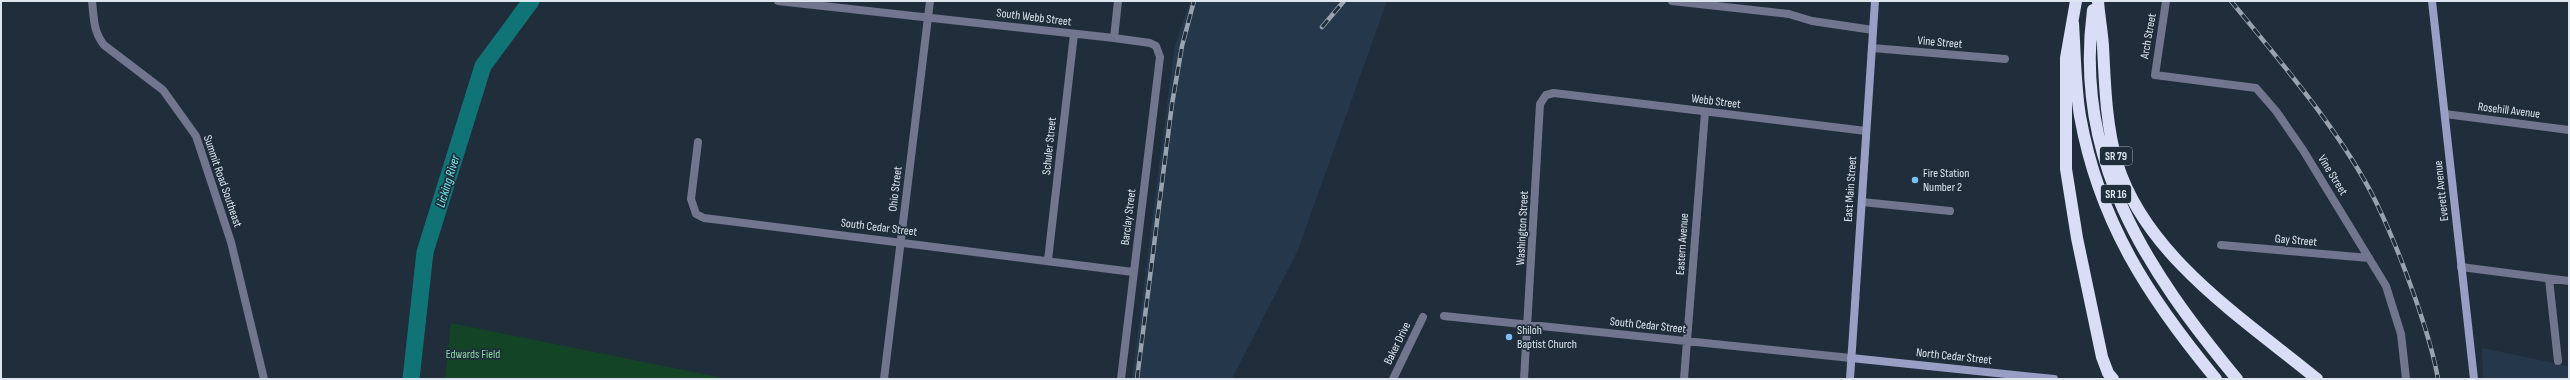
<svg xmlns="http://www.w3.org/2000/svg" width="2570" height="380" viewBox="0 0 2570 380" font-family="'Sofia Sans Condensed',sans-serif">
<style>
.built{fill:#25374a}
.green{fill:#134425}
.lines{fill:none;stroke-linecap:round;stroke-linejoin:round}
.river{stroke:#107375;stroke-width:17}
.street{stroke:#71758d;stroke-width:8}
.secondary{stroke:#989ec4;stroke-width:8}
.highway{stroke:#d9ddf5;stroke-width:12}
.rail-casing{stroke:#99a3ae;stroke-width:4.5}
.rail{stroke:#202d3b;stroke-width:3;stroke-dasharray:9;stroke-linecap:butt}
.poi-dot{fill:#7bbef8;stroke:#202d3b;stroke-width:1.5}
.labels{text-anchor:middle;stroke-width:3.5;stroke-linejoin:round;paint-order:stroke}
.shield{fill:#202d3b;stroke:#a4aeb9;stroke-width:1}
.shield-label{font-size:11px;font-weight:bold;fill:#dde6ef}
.street-label{font-size:12px;fill:#dde6ef;stroke:#202d3b}
.poi-label{font-size:12px;fill:#dde6ef;stroke:#202d3b;text-anchor:start}
.park-label{font-size:12px;fill:#88d79e;stroke:#202d3b}
.water-label{font-size:13px;font-style:italic;fill:#71eff2;stroke:#202d3b}
</style>
<rect width="100%" height="100%" fill="#202d3b"/>
<path class="built" d="M1190 1H1387L1298 250 1232 379H1132L1174 49Z
M2482 348 2569 366V379H2483Z"/>
<path class="green" d="M451 323 728 379H445Z"/>
<g class="lines">
<path class="river" d="M411 379 425 252 483 66 531 1"/>
<path class="street" d="M92 1C94 18 93 31 104 45L163 90 196 136 231 242 264 379
M778 1 1114 38 1150 43 1156 46 1160 57 1121 379
M1672 1 1789 14 1812 21 1873 30
M2166 1 2155 75 2256 88 2276 111 2303 150 2386 286 2401 334 2406 379
M1114 38 1118 1
M1872 48 2005 59
M2445 114 2569 130
M698 142 691 199 696 214 704 218 1133 272
M1862 202 1950 211
M2221 245 2369 258
M1048 260 1074 34
M2461 267 2569 281
M2549 279 2558 361
M1444 316 1851 358
M884 379 930 1
M1393 379 1423 317
M1524 379 1540 104 1546 95 1554 93 1866 131
M1684 379 1705 112"/>
<path class="secondary" d="M2432 1 2474 379
M1851 358 2054 379
M1850 379 1875 1"/>
<path class="highway" d="M2076 1 2066 58V169L2077 238 2102 357 2108 373 2113 379
M2098 1C2099 16 2102 31 2103 46 2105 85 2106 125 2117 163 2146 257 2244 319 2317 379
M2093 10C2073 160 2146 269 2237 379
M2073 23C2075 53 2075 86 2080 116 2099 222 2149 298 2216 379"/>
<g class="rail-casing">
<path id="rail" d="M2231 1C2280 61 2342 133 2376 202 2390 231 2402 261 2413 292 2423 320 2433 350 2438 379
M1322 27 1344 1
M1137 379 1172 104 1182 46 1194 1"/>
</g>
<use href="#rail" class="rail"/>
</g>
<g class="poi-dot">
<circle cx="1915" cy="180" r="4"/>
<circle cx="1509" cy="337" r="4"/>
</g>
<g class="labels">
<g class="shield">
<rect x="2100" y="147" width="32" height="18" rx="3"/>
<rect x="2101" y="185" width="30" height="18" rx="3"/>
</g>
<g class="shield-label">
<text x="2116" y="160">SR 79</text>
<text x="2116" y="198">SR 16</text>
</g>
<g class="street-label">
<text transform="translate(1034 17) rotate(7)" y="4">South Webb Street</text>
<text transform="translate(2148 36) rotate(-80)" y="4">Arch Street</text>
<text transform="translate(1940 42) rotate(5)" y="4">Vine Street</text>
<text transform="translate(1716 101) rotate(7)" y="4">Webb Street</text>
<text transform="translate(2509 110) rotate(7)" y="4">Rosehill Avenue</text>
<text transform="translate(1049 146) rotate(-84)" y="4">Schuler Street</text>
<text transform="translate(2333 175) rotate(58)" y="4">Vine Street</text>
<text transform="translate(223 181) rotate(71)" y="4">Summit Road Southeast</text>
<text transform="translate(895 189) rotate(-83)" y="4">Ohio Street</text>
<text transform="translate(1850 189) rotate(-86)" y="4">East Main Street</text>
<text transform="translate(2441 191) rotate(-96)" y="4">Everett Avenue</text>
<text transform="translate(1128 217) rotate(-83)" y="4">Barclay Street</text>
<text transform="translate(879 227) rotate(7)" y="4">South Cedar Street</text>
<text transform="translate(1522 228) rotate(-87)" y="4">Washington Street</text>
<text transform="translate(2296 240) rotate(5)" y="4">Gay Street</text>
<text transform="translate(1682 244) rotate(-86)" y="4">Eastern Avenue</text>
<text transform="translate(1648 325) rotate(6)" y="4">South Cedar Street</text>
<text transform="translate(1397 343) rotate(-64)" y="4">Baker Drive</text>
<text transform="translate(1954 356) rotate(6)" y="4">North Cedar Street</text>
</g>
<g class="poi-label">
<text x="1923" y="177">Fire Station<tspan x="1923" dy="14">Number 2</tspan></text>
<text x="1517" y="334">Shiloh<tspan x="1517" dy="14">Baptist Church</tspan></text>
</g>
<g class="park-label">
<text x="473" y="358">Edwards Field</text>
</g>
<g class="water-label">
<text transform="translate(447 181) rotate(-73)" y="5">Licking River</text>
</g>
</g>
<rect width="2570" height="380" fill="none" stroke="#dde6ef" stroke-width="4"/>
</svg>
